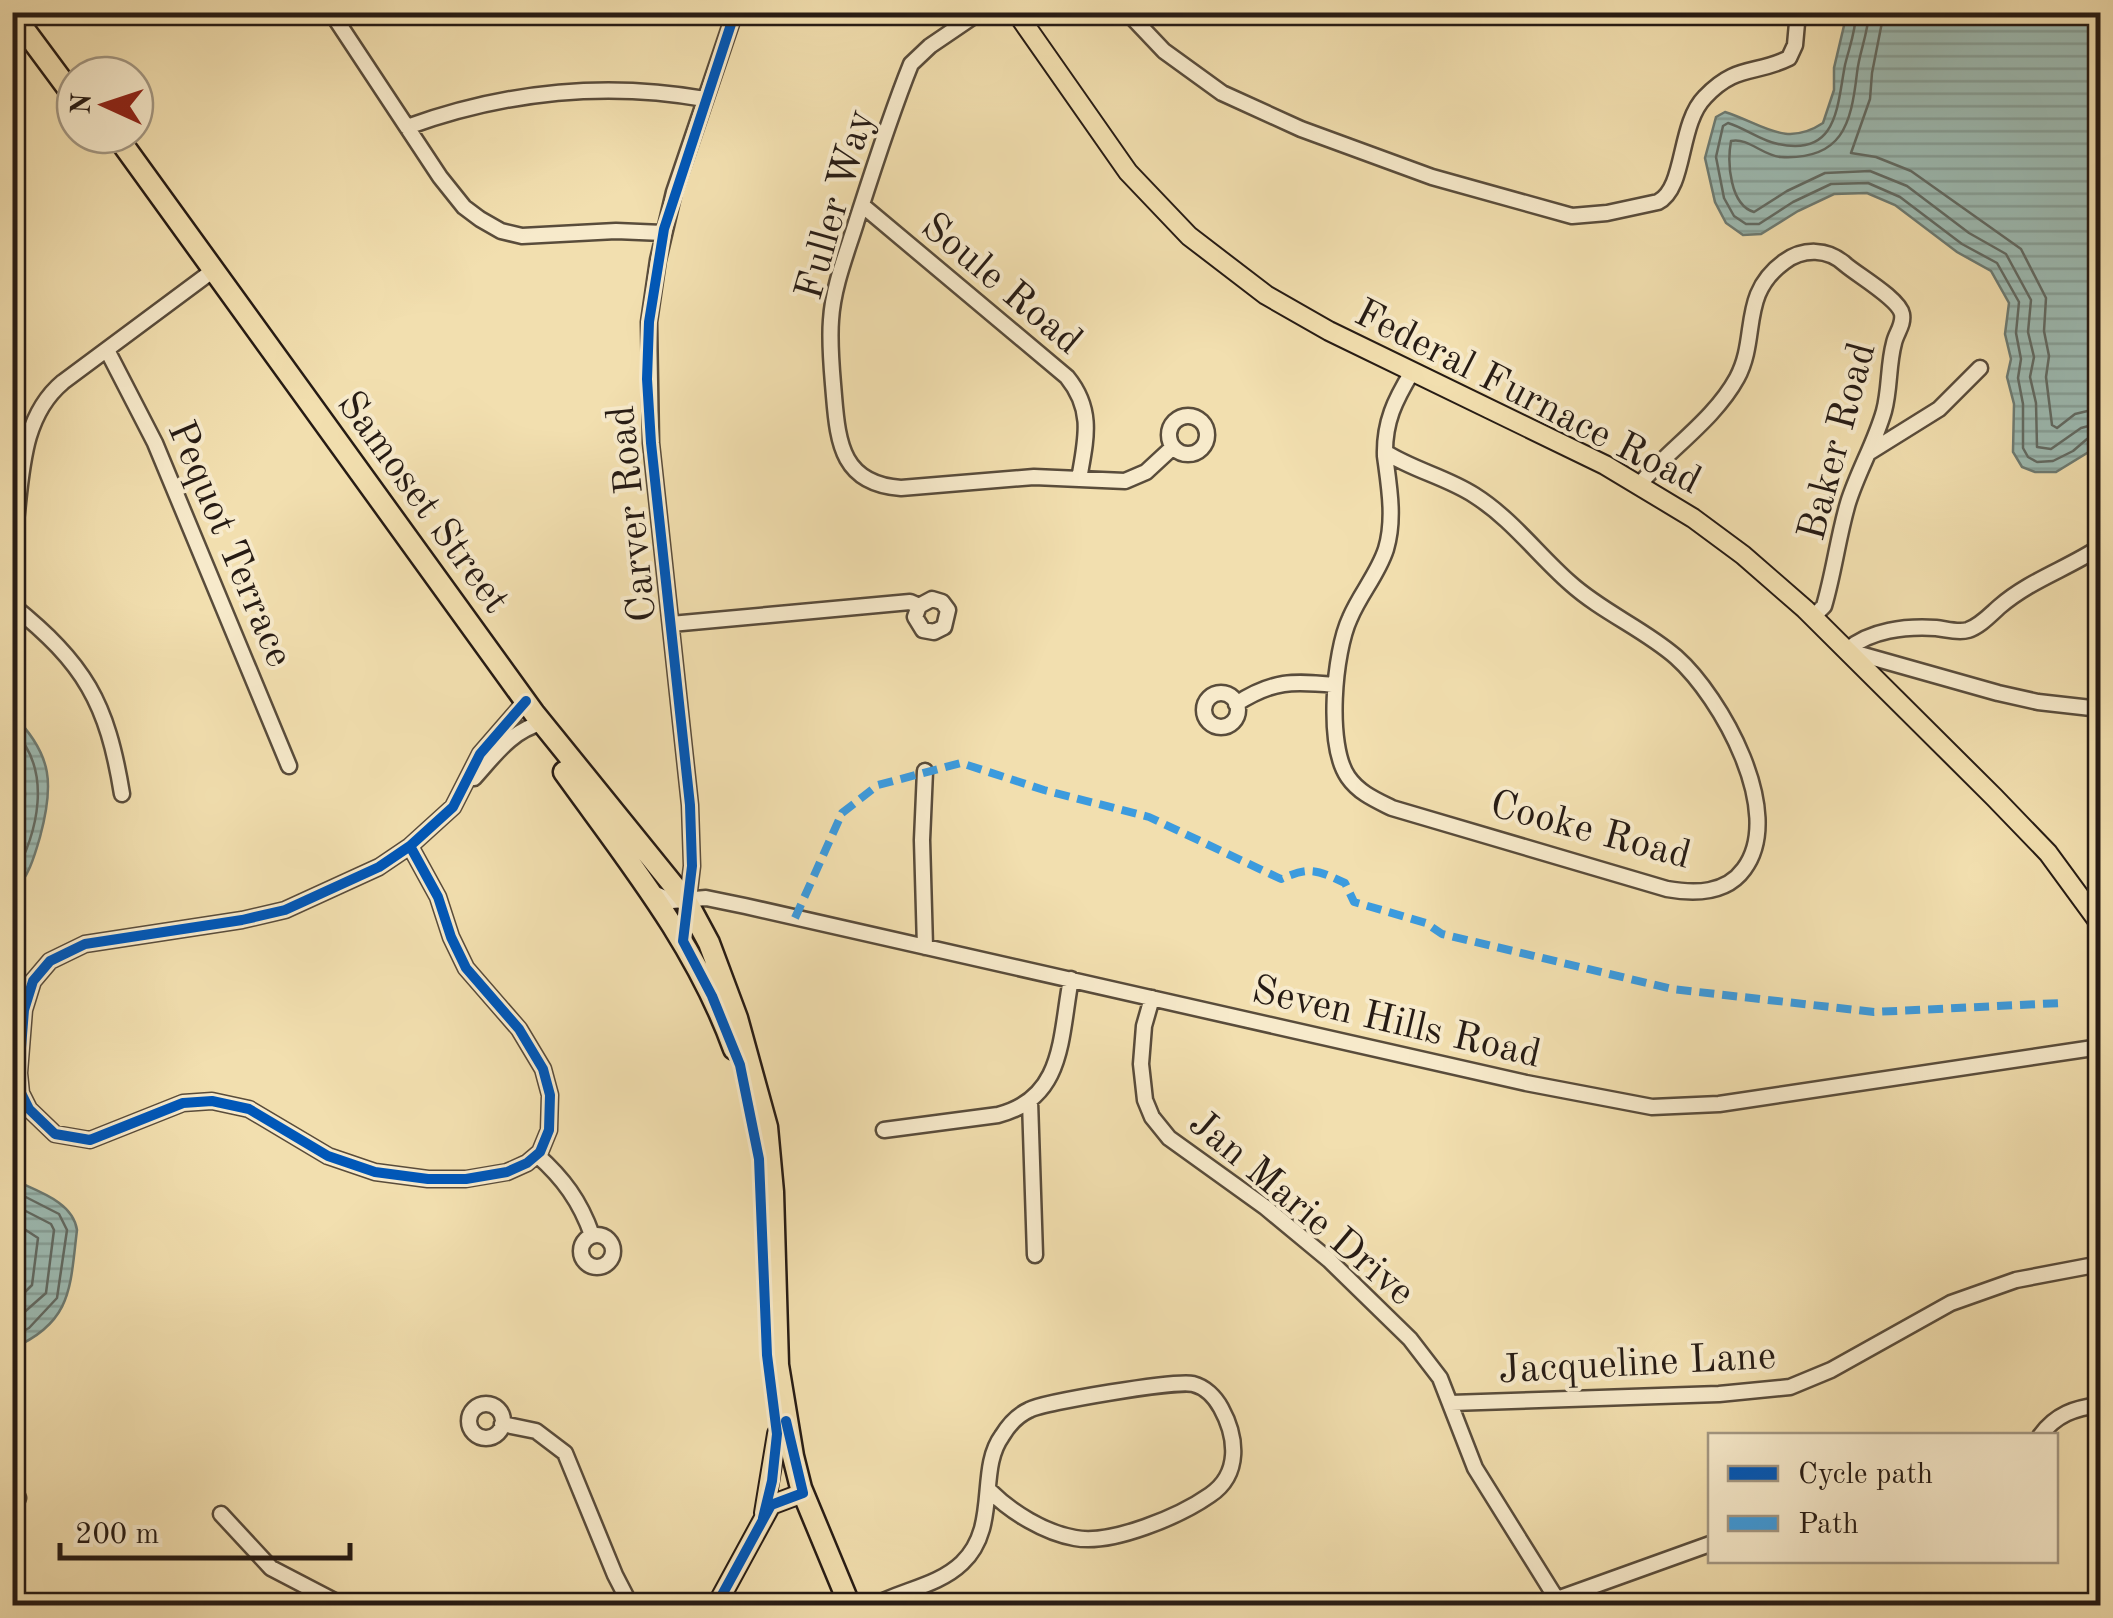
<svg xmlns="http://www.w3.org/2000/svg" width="2113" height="1618" viewBox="0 0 2113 1618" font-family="'Old Standard TT',serif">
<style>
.water{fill:url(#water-rules);stroke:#6d7b73;stroke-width:2.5}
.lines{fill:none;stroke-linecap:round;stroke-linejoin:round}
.shore{stroke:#626b64;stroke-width:2.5}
.minor-casing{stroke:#594c3b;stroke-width:19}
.major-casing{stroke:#261b14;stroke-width:22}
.highway-casing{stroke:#261b14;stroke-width:25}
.minor{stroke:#f7eacb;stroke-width:14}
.major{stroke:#f2dfaf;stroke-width:18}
.highway{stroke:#f2dfaf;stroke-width:20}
.quiet{stroke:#3c9bde;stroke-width:8;stroke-dasharray:15 8;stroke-linecap:butt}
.cycleway-casing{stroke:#f7eacb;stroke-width:16}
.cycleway{stroke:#0057b8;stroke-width:10}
.labels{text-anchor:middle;stroke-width:8;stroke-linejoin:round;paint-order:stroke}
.street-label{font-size:40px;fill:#261b14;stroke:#f7eacb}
</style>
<defs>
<pattern id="water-rules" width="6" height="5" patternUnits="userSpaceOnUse" patternTransform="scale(2.5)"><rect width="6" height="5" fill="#9dbbb3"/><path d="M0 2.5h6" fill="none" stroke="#87a099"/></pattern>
</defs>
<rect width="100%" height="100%" fill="#f2dfaf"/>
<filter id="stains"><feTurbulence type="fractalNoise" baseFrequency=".002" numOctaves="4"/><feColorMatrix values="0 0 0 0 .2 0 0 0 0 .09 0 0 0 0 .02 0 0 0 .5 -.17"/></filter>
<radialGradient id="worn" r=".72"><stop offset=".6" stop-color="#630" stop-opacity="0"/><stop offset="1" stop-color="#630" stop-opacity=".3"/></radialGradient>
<path class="water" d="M1847 13H2100V445L2056 472H2035L2022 467 2013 452 2014 404 2007 377 2011 359 2005 334 2009 303 1991 271 1957 252 1895 205 1867 193 1834 194 1798 211 1761 234 1743 235 1726 223 1715 202 1705 158 1716 117 1725 112C1763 124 1785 148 1823 123L1834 90V68Z
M13 715C53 755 54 785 40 837 34 858 28 878 13 893Z
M12 1179C36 1191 73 1201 77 1230 70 1286 73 1322 13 1348Z"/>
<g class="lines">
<path class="shore" d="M1856 12C1856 31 1849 48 1845 65 1837 106 1838 157 1778 144 1761 141 1745 128 1728 123L1723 126 1716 157 1724 198 1734 216 1746 224H1759L1793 202 1831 184 1868 183 1900 197 1962 244 1997 263 2019 302 2016 333 2021 359 2018 378 2023 404V448L2028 457 2037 462 2053 461 2073 451 2087 439 2100 436
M1869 12C1868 34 1859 53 1857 73 1851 125 1842 160 1781 157 1763 156 1748 137 1731 141 1727 163 1730 205 1754 212L1787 191 1825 173 1870 171 1907 186 1969 233 2006 254 2031 300 2028 332 2034 357 2030 377 2036 403 2037 447 2051 449 2081 428 2100 423
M1884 12 1872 73 1870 99 1851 153 1876 157 1911 171 2021 249 2046 298 2044 331 2049 356 2046 377 2052 425 2057 428 2075 414 2100 408
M12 729C54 770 38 834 12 879
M12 749C34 791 24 809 12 852
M12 1190 59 1214 67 1230 57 1298 29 1328 12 1337
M12 1204 51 1224 54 1230 46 1293 12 1323
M12 1221 38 1238 32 1285 12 1305"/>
<g class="minor-casing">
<path id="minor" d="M331 12 440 177 464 207 480 219 501 231 522 236 616 231 663 233
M980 12 930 46 911 64C890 116 873 170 856 223 846 255 833 287 831 320 829 345 832 371 834 396 838 445 843 484 901 488L1034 477 1125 481 1146 472 1173 447
M1127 12 1164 51 1222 93 1301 129 1432 177 1572 216 1607 213 1658 202C1686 188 1678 124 1705 97 1736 64 1755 75 1789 58L1795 45 1798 12
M407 127C504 92 604 81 705 99
M862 205 1067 377C1094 410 1086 439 1079 479
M107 350 155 443 289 766
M1169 435a19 19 0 1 1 38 0a19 19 0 1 1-38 0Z
M1385 452C1413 470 1446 477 1474 495 1512 519 1537 554 1570 583 1602 612 1644 629 1676 657 1721 697 1786 813 1744 869 1726 894 1695 894 1667 889L1392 808C1376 800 1359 793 1348 777 1326 745 1334 652 1350 618 1360 594 1378 574 1386 549 1395 519 1389 486 1385 456 1384 422 1395 400 1412 372
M1870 452 1939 409 1980 368
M1639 485C1669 449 1714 420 1737 378 1759 337 1739 295 1784 262 1803 248 1828 248 1846 265 1859 276 1899 299 1902 314 1904 325 1896 333 1894 343 1888 365 1890 389 1884 411 1875 443 1858 471 1848 503 1838 537 1834 572 1824 606L1813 617
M12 549C23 492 15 422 63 382L215 269
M12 605C85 664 107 702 122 794
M671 624 910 602 919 606 932 599 942 602 948 610 944 627 934 632 923 630 915 617 919 606
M1847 650C1870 630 1906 626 1936 628 1946 629 1958 633 1968 630 1980 626 1990 615 1999 607 2030 580 2067 569 2100 547
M1849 651 1998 693 2038 702 2100 709
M1204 710a17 17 0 1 1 34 0a17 17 0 1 1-34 0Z
M1236 704C1273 680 1293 681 1335 685
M474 778C494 756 512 730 542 723
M410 846 438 897 451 937 466 968 519 1029 543 1069 550 1095 549 1130 540 1152 527 1163 507 1172 466 1179H428L375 1172 328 1156 249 1109 212 1101 183 1103 90 1140 55 1134 29 1109 21 1093 19 1073 24 1010 33 981 50 961 85 944 242 920 285 910 379 867 410 846 453 807 480 754 526 701
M653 893 672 901 706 898 745 906 1526 1083 1652 1107 1719 1104 2100 1047
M683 941 692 866 690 805 651 443 649 322 658 260 674 192 735 12
M925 947 922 840 925 771
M1152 998 1144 1026 1141 1064 1145 1100 1152 1117 1169 1138 1265 1207 1329 1260 1410 1339 1440 1378 1475 1468 1561 1606
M1030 1101 1035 1255
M884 1130 998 1115C1065 1098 1060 1036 1071 979
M537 1155C563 1178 580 1201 592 1235
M581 1251a16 16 0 1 1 32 0a16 16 0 1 1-32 0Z
M1451 1403 1719 1394 1790 1387 1831 1370 1951 1303 2016 1280 2100 1264
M469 1421a17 17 0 1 1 34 0a17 17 0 1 1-34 0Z
M502 1424 536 1431 565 1453 615 1575 631 1606
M2040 1436C2056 1414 2075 1408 2100 1405
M12 1484 18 1498 12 1512
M221 1514 271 1568 344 1606
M1557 1599 1710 1544
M873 1606C902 1590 938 1586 962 1563 1000 1527 977 1470 1002 1436 1008 1426 1018 1415 1029 1410 1044 1402 1176 1380 1193 1384 1205 1387 1215 1397 1221 1408 1237 1437 1241 1474 1210 1495 1180 1516 1112 1545 1075 1538 1045 1533 1011 1512 990 1491"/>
</g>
<g class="major-casing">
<path id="major" d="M1016 12 1128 172 1189 236 1266 295 1329 331 1605 465 1693 518 1743 555 1805 609 1994 797 2048 853 2100 924
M764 1513 777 1434
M716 1606 771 1505 803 1493"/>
</g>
<g class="highway-casing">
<path id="highway" d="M12 13 75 98
M116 135 534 713 687 902 709 943 737 1018 767 1127 773 1192 778 1365 793 1456 801 1488 850 1606
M564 772C628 861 696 944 734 1049"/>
</g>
<use href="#minor" class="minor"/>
<use href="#major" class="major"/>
<use href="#highway" class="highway"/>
<path class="quiet" d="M795 918 842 813 878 785 961 763 1044 790 1149 817 1281 879C1310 866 1317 870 1345 883L1354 902 1426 923 1442 934 1672 989 1874 1012 2061 1003"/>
<g class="cycleway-casing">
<path id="cycleway" d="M735 12 664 229 649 322 647 379 651 443 690 805 692 866 683 941 712 996 740 1065 759 1159 767 1355 777 1434 772 1481 763 1518
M410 846 438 897 451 937 466 968 519 1029 543 1069 550 1095 549 1130 540 1152 527 1163 507 1172 466 1179H428L375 1172 328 1156 249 1109 212 1101 183 1103 90 1140 55 1134 29 1109 21 1093 19 1073 24 1010 33 981 50 961 85 944 242 920 285 910 379 867 410 846 453 807 480 754 526 701
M716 1606 771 1505 803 1493 786 1421"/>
</g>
<use href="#cycleway" class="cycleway"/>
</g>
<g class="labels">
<g class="street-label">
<text transform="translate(833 204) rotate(-74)" y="14">Fuller Way</text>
<text transform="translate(1003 282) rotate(40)" y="14">Soule Road</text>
<text transform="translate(1529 395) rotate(27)" y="14">Federal Furnace Road</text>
<text transform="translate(1835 441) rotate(-75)" y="14">Baker Road</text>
<text transform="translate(425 501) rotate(54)" y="14">Samoset Street</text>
<text transform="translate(630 514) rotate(-96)" y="14">Carver Road</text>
<text transform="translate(232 543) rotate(67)" y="14">Pequot Terrace</text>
<text transform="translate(1591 828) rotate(15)" y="14">Cooke Road</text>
<text transform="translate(1397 1020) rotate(13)" y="14">Seven Hills Road</text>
<text transform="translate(1303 1206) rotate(40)" y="14">Jan Marie Drive</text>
<text transform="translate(1637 1361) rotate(-3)" y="14">Jacqueline Lane</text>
</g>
</g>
<rect width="2113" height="1618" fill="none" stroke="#f2dfaf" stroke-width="50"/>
<rect x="15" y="15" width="2083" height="1588" fill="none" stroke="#261b14" stroke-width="5"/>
<rect x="25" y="25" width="2063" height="1568" fill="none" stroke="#261b14" stroke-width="2.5"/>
<rect x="1708" y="1433" width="350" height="130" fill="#f7eacb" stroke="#a39782" stroke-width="2.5"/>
<rect x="1728" y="1466" width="50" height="15" fill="#0057b8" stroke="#a39782" stroke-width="2.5"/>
<text x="1798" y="1483" font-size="30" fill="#261b14">Cycle path</text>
<rect x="1728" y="1516" width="50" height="15" fill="#3c9bde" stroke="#a39782" stroke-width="2.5"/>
<text x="1798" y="1533" font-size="30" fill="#261b14">Path</text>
<g transform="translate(105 105) rotate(273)"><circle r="48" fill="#f7eacb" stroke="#a39782" stroke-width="2.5"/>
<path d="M0-8L18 38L0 25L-18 38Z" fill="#8f2418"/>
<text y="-15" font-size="28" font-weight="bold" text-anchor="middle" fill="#261b14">N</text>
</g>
<path d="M60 1543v15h290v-15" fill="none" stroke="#261b14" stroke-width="5"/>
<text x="75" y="1543" font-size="30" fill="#261b14" stroke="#f7eacb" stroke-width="8" paint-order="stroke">200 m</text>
<rect width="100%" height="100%" filter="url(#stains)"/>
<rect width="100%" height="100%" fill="url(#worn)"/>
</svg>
